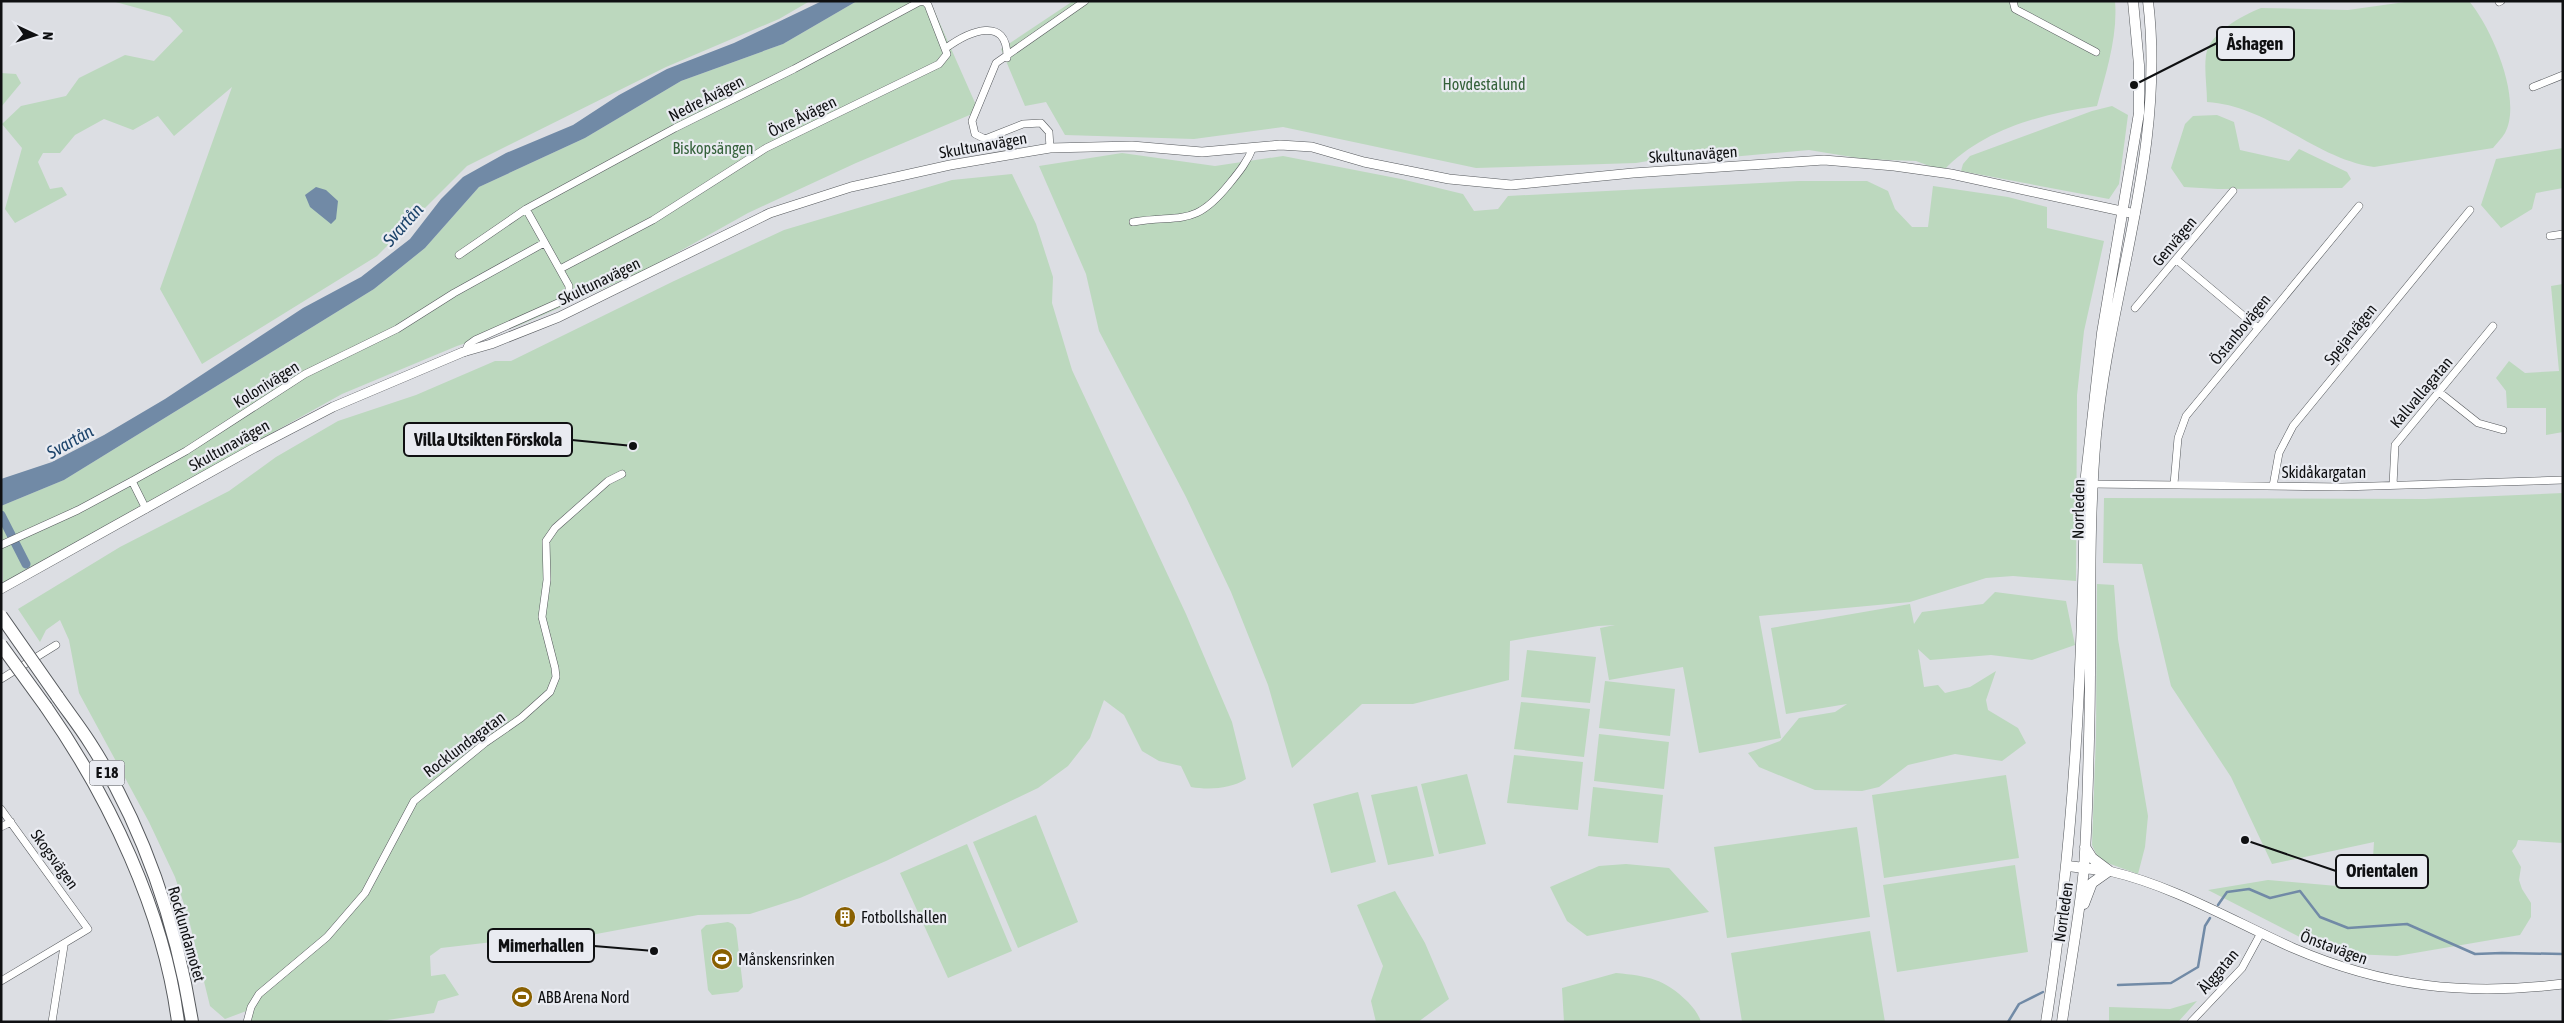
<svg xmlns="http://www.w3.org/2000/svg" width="2564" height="1023" viewBox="0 0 2564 1023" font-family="'Asap Condensed',sans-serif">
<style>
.green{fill:#bcd8be}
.water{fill:#718aa6}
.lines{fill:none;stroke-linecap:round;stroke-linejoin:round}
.stream{stroke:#718aa6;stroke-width:2.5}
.canal{stroke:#718aa6;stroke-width:9}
.minor-casing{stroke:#55585c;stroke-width:8}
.tertiary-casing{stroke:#55585c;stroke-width:10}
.secondary-casing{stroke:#55585c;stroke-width:11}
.motorway-casing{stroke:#55585c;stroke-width:14}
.minor{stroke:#fff;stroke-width:7}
.tertiary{stroke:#fff;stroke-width:9}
.secondary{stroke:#fff;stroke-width:10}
.motorway{stroke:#fff;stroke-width:12}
.motorway-bridge-casing{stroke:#55585c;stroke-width:14;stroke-linecap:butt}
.motorway-bridge{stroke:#fff;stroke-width:12}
.labels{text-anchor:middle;stroke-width:4.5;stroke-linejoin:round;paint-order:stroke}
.shield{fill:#e9ebf1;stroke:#505255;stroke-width:1}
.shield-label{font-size:15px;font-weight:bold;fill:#0f1012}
.park-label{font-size:16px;fill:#34613a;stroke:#e9ebf1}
.street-label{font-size:16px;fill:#0f1012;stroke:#e9ebf1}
.poi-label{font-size:16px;fill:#0f1012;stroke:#e9ebf1;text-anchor:start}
.water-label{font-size:18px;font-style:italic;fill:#1c436a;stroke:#e9ebf1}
.leader{fill:none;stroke:#0f1012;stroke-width:2}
.callout-dot{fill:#0f1012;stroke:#e9ebf1;stroke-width:2}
.callout{fill:#e9ebf1;stroke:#0f1012;stroke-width:2}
.callout-label{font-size:18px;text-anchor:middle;font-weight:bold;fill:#0f1012}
</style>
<rect width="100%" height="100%" fill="#dcdee3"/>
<path class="green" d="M112 1H810L779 19 666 67 467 166 377 256 202 364 160 289 232 87 174 136 158 116 133 130 104 119 75 135 60 153H43L38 162 50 189 62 187 67 195 15 223 5 209 22 148 2 124 21 106 66 96 79 78 125 55 154 61 183 31 170 17Z
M857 1H930L976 105 972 114 856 163 748 213 648 269 518 326 457 346 342 394 3 583 1 506 64 480 374 289 425 248 479 187 585 138 681 81 783 44Z
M1073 1H2115C2118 36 2106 73 2097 106 2041 114 1983 129 1943 171L1916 161 1864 159 1809 150 1676 162 1660 159 1636 163 1476 168 1283 127 1194 139 1065 135 1046 102 1025 106 1001 49Z
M2412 1H2469C2491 27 2523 99 2505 133 2502 138 2497 143 2493 148L2374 167C2313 158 2270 106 2207 102 2207 87 2204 70 2206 55 2210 32 2242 16 2261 8L2348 10Z
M1 73 16 74 21 83 1 107Z
M2112 106 2128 115 2119 184 2109 199 1961 171 1963 164 1970 156 2092 111Z
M2217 115 2234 122 2240 150 2289 161 2299 149 2347 172 2351 179 2342 188 2218 189 2184 187 2171 168 2185 124 2193 116Z
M2563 148V188L2536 193 2532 209 2501 228 2481 205 2496 159Z
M1122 153 1215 166 1283 156 1401 179 1463 194 1474 211 1498 209 1508 196 1799 181H1867L1888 191 1895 209 1912 227H1928L1933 186 2008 197 2047 207V228L2104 241 2084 331 2077 395 2076 581 2013 576 1986 578 1910 602 1759 616 1781 738 1699 753 1683 667 1609 680 1600 628 1615 625 1598 626 1510 641 1509 680 1413 704H1362L1292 768 1268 685 1231 592 1186 497 1099 331 1086 274 1039 166Z
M1012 174 1036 224 1053 277 1052 303 1072 370 1186 614 1232 722 1246 779C1230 789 1209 790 1191 787L1181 766 1159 761 1142 751 1124 715 1104 700 1090 738 1068 766 1038 788 886 861 800 898 750 914 698 915 575 938 561 934 441 948 430 956 431 976 445 974 459 995 438 1001 434 1013 374 1022H248L249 1010 225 1019 210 1006 188 916 175 877 149 822 79 693 69 640 60 620 46 630 40 642 18 609 120 547 229 491 276 457 338 421 416 395 495 361H511L674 281 784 230 952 180Z
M2563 284V432L2546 435V408H2507L2506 391 2496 378 2509 361 2525 373 2559 371 2551 286Z
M2563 493V843L2518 840 2516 846 2512 851 2521 867 2519 880 2522 889 2531 903V917L2520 935 2397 956 2331 953 2208 890 2268 880 2371 889 2374 842 2272 864 2231 777 2171 686 2142 564 2103 563 2104 498 2425 499Z
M2097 584 2114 585 2118 639 2148 816 2145 847 2138 874 2099 860 2092 845 2096 736Z
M1995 592 2066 601 2075 645 2032 660 1991 655 1930 660 1918 649 1924 687 1938 685 1945 693 1970 687 1996 671 1986 700 1988 710 2018 728 2026 743 2002 761 1955 754 1908 765 1879 787 1862 791 1815 790 1759 767 1748 753 1780 741 1799 718 1835 712 1847 704 1786 714 1771 628 1910 604 1914 624 1922 612 1983 604Z
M1527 650 1596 657 1590 703 1521 697Z
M1605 681 1675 689 1670 736 1599 728Z
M1521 702 1590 709 1584 757 1514 749Z
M1599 734 1669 742 1664 789 1594 781Z
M1514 755 1583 762 1578 810 1507 803Z
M1467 774 1486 844 1439 854 1421 784Z
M2006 775 2019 858 1884 878 1872 795Z
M1417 786 1434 856 1388 865 1371 795Z
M1593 787 1663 795 1658 843 1588 836Z
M1358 792 1376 862 1331 873 1313 804Z
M1036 815 1078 922 1018 948 973 842Z
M1857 827 1870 917 1727 938 1714 847Z
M967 844 1012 951 948 978 900 873Z
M1626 864 1669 868 1709 912 1587 936 1567 921 1550 887 1599 866Z
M2015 865 2028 952 1897 972 1883 885Z
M1395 891 1425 943 1449 999 1418 1022H1376L1371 1001 1383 966 1357 905Z
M728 922 733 924 736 928 743 987 738 992 712 995 708 990 701 930 706 925Z
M1870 931 1885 1022H1742L1731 953Z
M1616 973C1648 976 1665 979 1688 1002 1694 1009 1698 1013 1701 1022H1564L1562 988Z
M2197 1001 2178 1022H2109V1007L2170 1009Z"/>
<path class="water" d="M822 1H857L783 44 681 81 585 138 479 187 425 248 374 289 64 480 1 506V479L52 462 104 435 165 399 303 308 361 277 410 239 441 199 463 177 506 153 573 125 619 95 667 69 734 43Z
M316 187 326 190 338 201 336 219 331 224 310 207 305 195Z"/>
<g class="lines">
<path class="stream" d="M2218 905 2227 892 2249 889 2270 898 2300 891 2320 917 2348 928 2407 924 2475 954 2502 953 2563 954
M2118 985 2171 983 2198 967 2205 926 2210 918
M2008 1022 2019 1004 2043 992"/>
<path class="canal" d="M1 515 26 564"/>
<g class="minor-casing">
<path id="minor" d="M2013 1 2015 9 2096 52
M2499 2 2501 1
M946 48C968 32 1008 14 1007 58
M2533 87 2563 75
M1050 148 1049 132 1041 123 1023 124 985 139 975 134 972 121 996 63 1085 1
M1133 222C1182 214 1194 228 1230 183 1239 172 1248 161 1253 147
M2550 236 2563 234
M459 255 526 209 675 128 794 69 919 2 924 1 928 5 947 54 939 64 766 148 653 220 560 269
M2177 260 2258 328
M2135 308 2233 191
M465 352 468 345 475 340 569 298V286L526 209
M2439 392 2478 423 2503 430
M132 481 146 509
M2090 484 2342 487 2563 480
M2174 484 2178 438 2186 416 2359 206
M2393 485 2395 445 2493 326
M2273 486 2279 453 2293 426 2470 210
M1 545 78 510 132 481 186 451 305 374 397 329 454 293 544 243
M1 679 56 645
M1 809 88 929 1 981
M1 827 11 822
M52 1022 64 946
M247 1022 251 1007 259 994 327 937 365 893 414 801 485 743 521 718 550 692 556 677 555 668 542 617 547 580 546 541 555 528 608 481 622 474
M2191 1022 2242 968 2261 933"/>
</g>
<g class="tertiary-casing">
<path id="tertiary" d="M1 589 254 448 333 407 463 352 491 344 559 317 770 213 851 187 950 165 1050 148 1132 146 1202 152 1280 145 1312 147 1364 162 1449 179 1511 185 1633 173 1824 160 1894 166 1951 174 2135 214
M2109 871C2174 886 2233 921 2293 948 2383 987 2466 996 2563 984"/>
</g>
<g class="secondary-casing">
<path id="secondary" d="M2085 847 2092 858 2108 870
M2068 866 2109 871
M2084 904 2092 883 2109 871
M2046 1022C2074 844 2083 664 2085 484L2102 333 2139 113V65L2133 1
M2062 1022C2069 971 2079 920 2084 868 2087 826 2088 782 2089 739 2092 638 2087 536 2096 435 2110 289 2166 150 2148 1"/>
</g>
<g class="motorway-casing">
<path id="motorway" d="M57 696C68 712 80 727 90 743 143 825 177 926 192 1022
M46 707C109 797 164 912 178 1022"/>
</g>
<use href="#minor" class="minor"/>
<use href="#tertiary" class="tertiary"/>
<use href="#secondary" class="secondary"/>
<use href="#motorway" class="motorway"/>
<g class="motorway-bridge-casing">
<path id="motorway-bridge" d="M1 616 57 696
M1 645 46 707"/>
</g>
<use href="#motorway-bridge" class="motorway-bridge"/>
</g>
<defs>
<g id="building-disc" transform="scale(1.125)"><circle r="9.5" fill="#896000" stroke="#e9ebf1"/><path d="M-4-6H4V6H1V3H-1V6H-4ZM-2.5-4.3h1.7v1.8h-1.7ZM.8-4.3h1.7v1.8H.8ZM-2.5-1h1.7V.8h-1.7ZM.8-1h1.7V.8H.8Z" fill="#fff"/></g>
<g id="stadium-disc" transform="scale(1.125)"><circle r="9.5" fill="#896000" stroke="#e9ebf1"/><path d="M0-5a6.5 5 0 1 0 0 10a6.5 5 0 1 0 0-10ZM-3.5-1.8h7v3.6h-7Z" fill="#fff"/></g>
</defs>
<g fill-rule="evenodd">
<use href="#building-disc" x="845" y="917"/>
<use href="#stadium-disc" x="722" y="959"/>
<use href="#stadium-disc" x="522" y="997"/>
</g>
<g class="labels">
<rect class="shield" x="89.5" y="760.5" width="35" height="25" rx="4"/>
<g class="shield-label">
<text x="107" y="778">E 18</text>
</g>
<g class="park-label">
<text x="1484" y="90">Hovdestalund</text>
<text x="713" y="154">Biskopsängen</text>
</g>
<g class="street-label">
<text transform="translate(706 98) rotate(-27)" y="6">Nedre Åvägen</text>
<text transform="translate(802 116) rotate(-26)" y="6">Övre Åvägen</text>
<text transform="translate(983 145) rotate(-10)" y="6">Skultunavägen</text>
<text transform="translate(1693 154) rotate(-4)" y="6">Skultunavägen</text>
<text transform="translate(2174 241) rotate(-50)" y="6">Genvägen</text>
<text transform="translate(599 281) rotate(-26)" y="6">Skultunavägen</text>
<text transform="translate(2240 329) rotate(-51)" y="6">Östanbovägen</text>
<text transform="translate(2350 334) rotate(-51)" y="6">Spejarvägen</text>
<text transform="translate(266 384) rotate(-32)" y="6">Kolonivägen</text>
<text transform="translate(2421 392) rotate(-50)" y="6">Kallvallagatan</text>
<text transform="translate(229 445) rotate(-29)" y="6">Skultunavägen</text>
<text x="2324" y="478">Skidåkargatan</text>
<text transform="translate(2078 509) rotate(-89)" y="6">Norrleden</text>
<text transform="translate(464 744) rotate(-37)" y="6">Rocklundagatan</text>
<text transform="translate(55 859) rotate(54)" y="6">Skogsvägen</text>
<text transform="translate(2063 912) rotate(-82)" y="6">Norrleden</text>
<text transform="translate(187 934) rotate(74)" y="6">Rocklundamotet</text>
<text transform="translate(2334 947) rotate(20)" y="6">Önstavägen</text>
<text transform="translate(2218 971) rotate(-50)" y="6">Älggatan</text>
</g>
<g class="poi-label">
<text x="861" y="923">Fotbollshallen</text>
<text x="738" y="965">Månskensrinken</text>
<text x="538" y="1003">ABB Arena Nord</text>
</g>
<g class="water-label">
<text transform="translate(403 225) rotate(-48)" y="6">Svartån</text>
<text transform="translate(70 442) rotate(-29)" y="6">Svartån</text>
</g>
</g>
<path class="leader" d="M2134 85L2217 43M633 446L572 440M2245 840L2336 871M654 951L594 946"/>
<g class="callout-dot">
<circle cx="2134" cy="85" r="5"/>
<circle cx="633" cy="446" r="5"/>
<circle cx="2245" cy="840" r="5"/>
<circle cx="654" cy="951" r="5"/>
</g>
<g class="callout">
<rect x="2217" y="27" width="77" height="33" rx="5"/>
<rect x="404" y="423" width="168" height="33" rx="5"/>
<rect x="2336" y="855" width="92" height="33" rx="5"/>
<rect x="488" y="929" width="106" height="33" rx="5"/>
</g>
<g class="callout-label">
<text x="2255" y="50">Åshagen</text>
<text x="488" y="446">Villa Utsikten Förskola</text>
<text x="2382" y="877">Orientalen</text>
<text x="541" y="952">Mimerhallen</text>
</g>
<rect width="2564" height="1023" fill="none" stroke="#0f1012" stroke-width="5"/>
<g transform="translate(35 35) rotate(94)" stroke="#e9ebf1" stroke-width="4" paint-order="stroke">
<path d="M0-4L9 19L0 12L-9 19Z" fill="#0f1012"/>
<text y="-8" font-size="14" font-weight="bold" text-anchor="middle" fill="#0f1012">N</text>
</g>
</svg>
